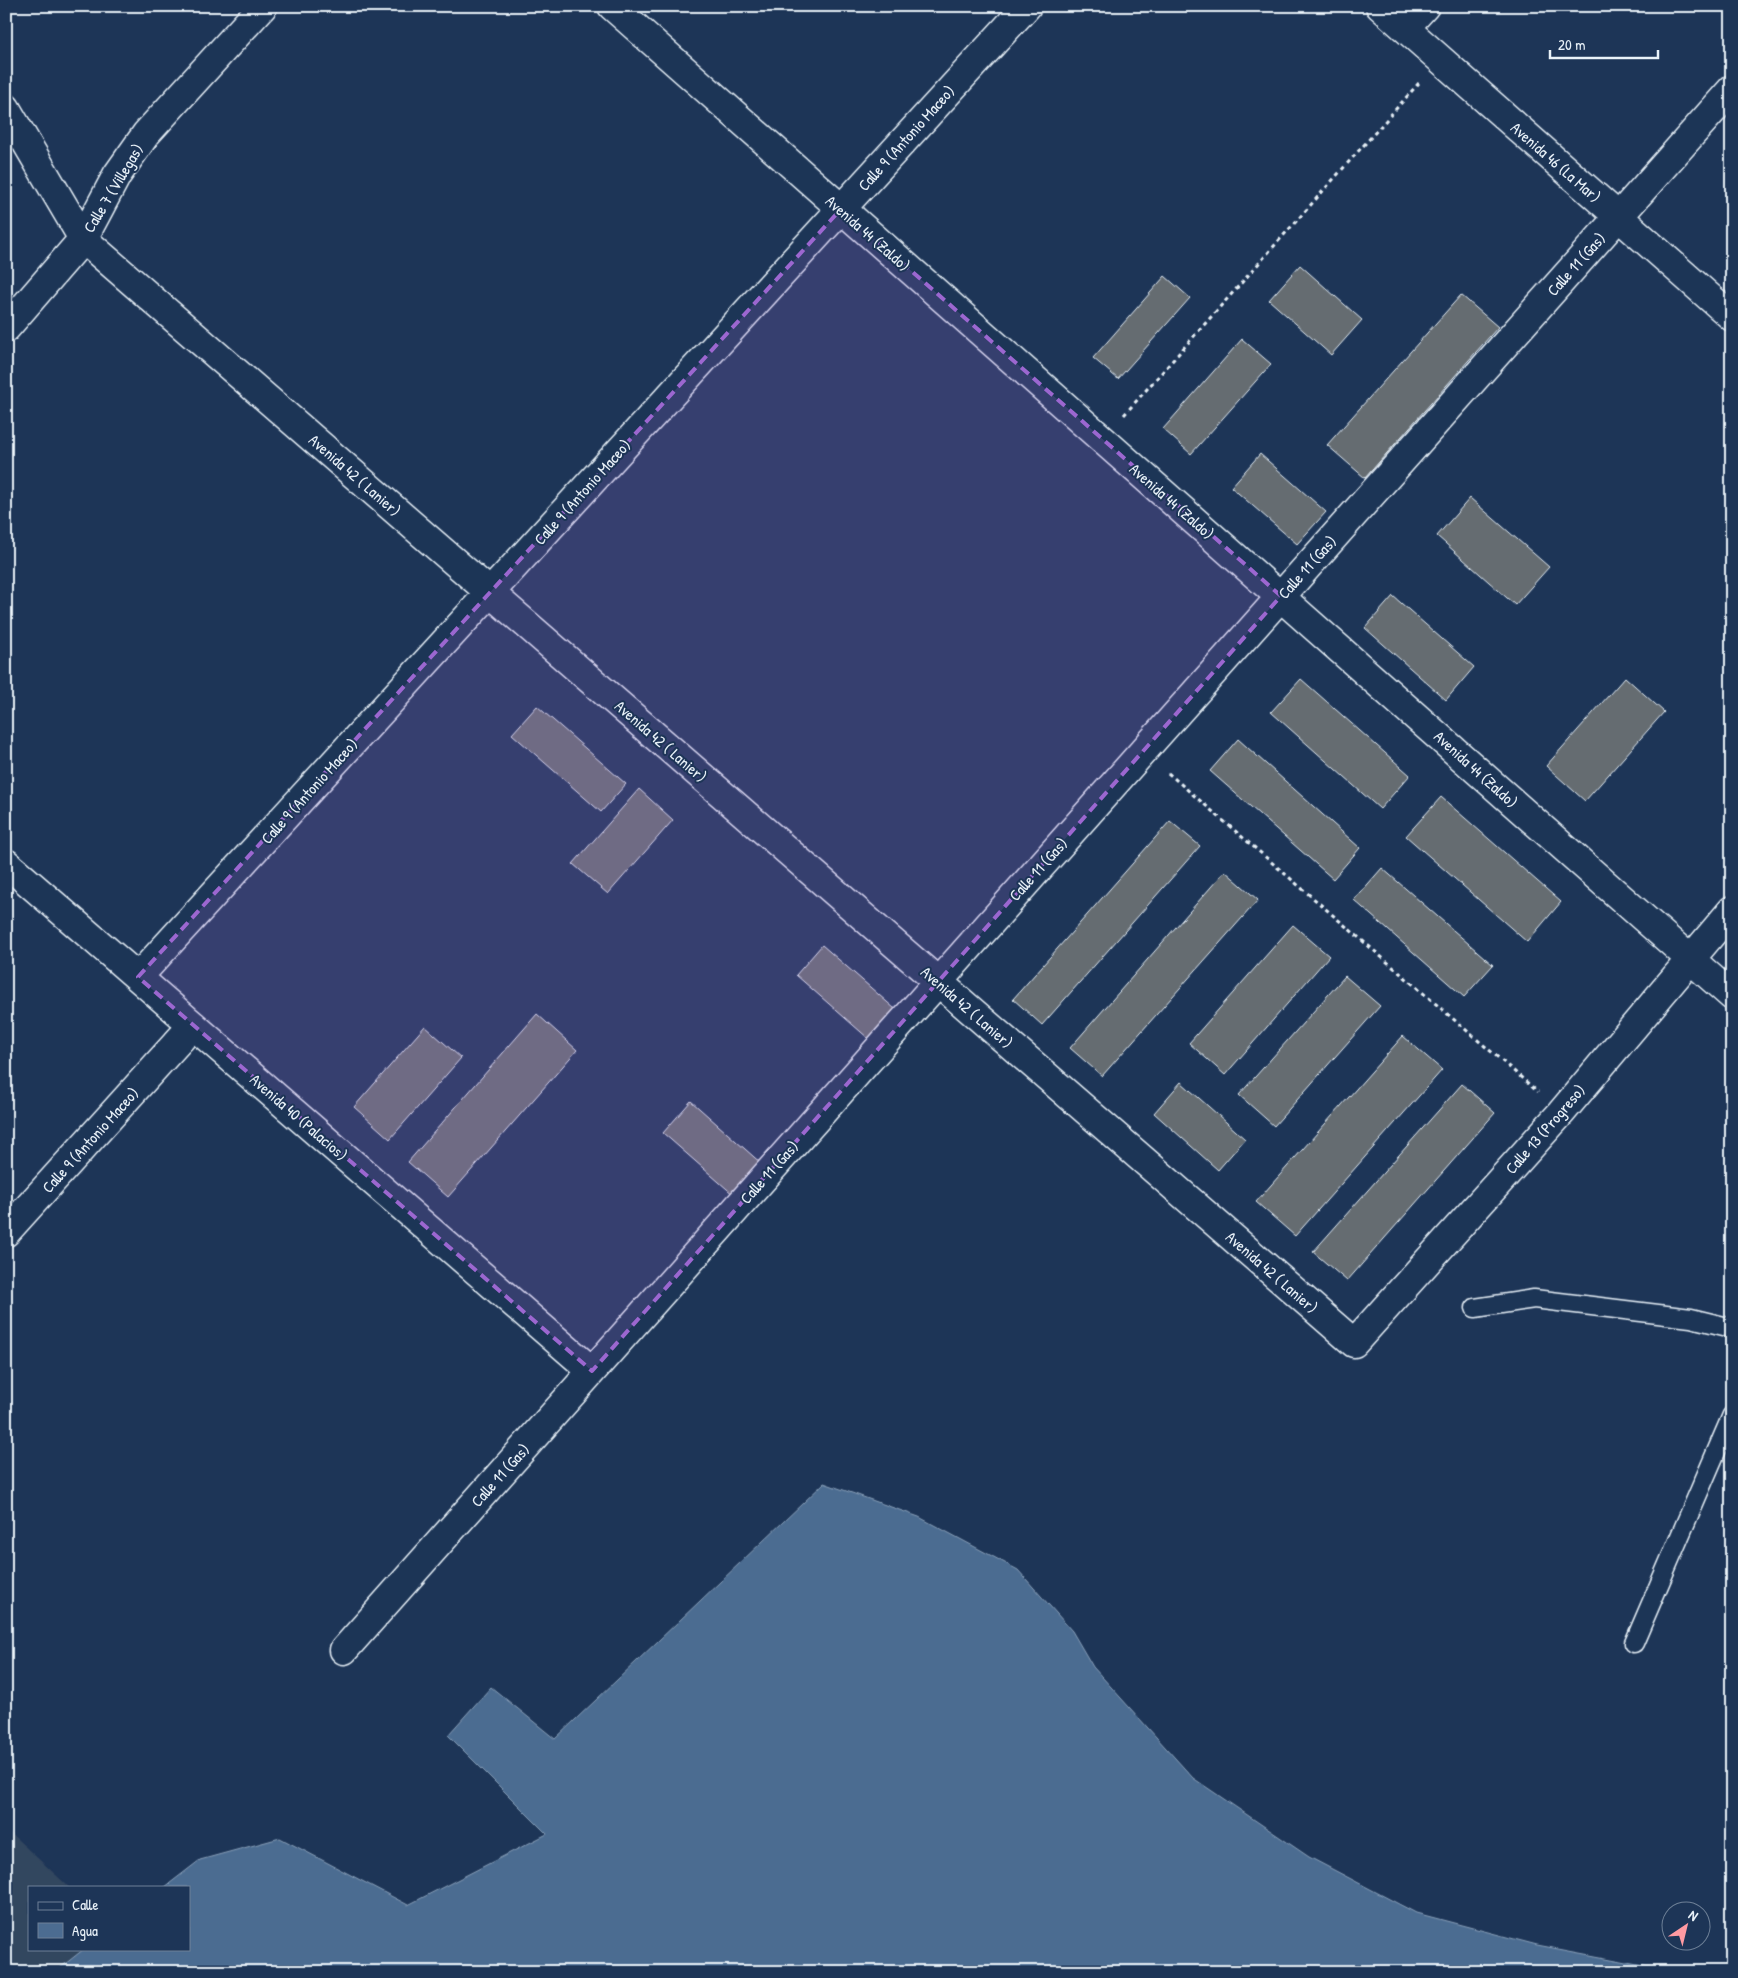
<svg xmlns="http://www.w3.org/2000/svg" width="1738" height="1978" viewBox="0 0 1738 1978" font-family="'Patrick Hand',sans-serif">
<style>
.built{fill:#33465f}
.water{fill:#4c6c91;stroke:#8aa1ba}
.building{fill:#656c71;stroke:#e8f1f8}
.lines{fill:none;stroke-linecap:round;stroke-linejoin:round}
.service-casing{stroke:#e8f1f8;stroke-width:21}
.minor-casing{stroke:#e8f1f8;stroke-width:31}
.path{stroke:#e8f1f8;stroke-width:3;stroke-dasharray:4 4;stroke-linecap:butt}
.service{stroke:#1d3557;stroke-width:18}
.minor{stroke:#1d3557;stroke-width:28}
.marked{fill:#9c67d0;fill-opacity:0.2;stroke:#9c67d0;stroke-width:4;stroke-dasharray:10 6;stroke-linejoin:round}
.labels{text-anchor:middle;stroke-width:4;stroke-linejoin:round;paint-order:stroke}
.street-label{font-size:16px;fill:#e8f1f8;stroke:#1d3557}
</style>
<rect width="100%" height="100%" fill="#1d3557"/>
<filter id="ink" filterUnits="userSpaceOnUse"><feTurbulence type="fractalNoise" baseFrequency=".02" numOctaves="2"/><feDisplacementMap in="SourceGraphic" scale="10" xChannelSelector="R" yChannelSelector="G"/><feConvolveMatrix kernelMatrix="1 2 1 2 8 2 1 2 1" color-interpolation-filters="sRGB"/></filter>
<g filter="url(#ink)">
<path class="built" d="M6 1829 69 1887H29V1949H84L55 1972H6Z"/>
<path class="water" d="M824 1483 919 1517 1018 1570 1072 1631 1093 1667 1193 1778 1309 1857 1416 1913 1537 1945 1680 1972H55L84 1949H189V1887H165L200 1860 280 1838 408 1905 547 1834 448 1735 491 1687 555 1739Z"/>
<path class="building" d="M1300 265 1362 320 1331 355 1269 300Z
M1165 276 1190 298 1118 379 1093 358Z
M1461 295 1498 327 1365 478 1327 445Z
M1242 339 1271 364 1191 454 1163 429Z
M1260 454 1326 512 1297 544 1231 487Z
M1470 498 1549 567 1515 605 1437 536Z
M1393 596 1474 667 1446 700 1365 628Z
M1625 677 1664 712 1585 801 1546 766Z
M1301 679 1410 775 1380 809 1271 712Z
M537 706 626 784 601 812 512 734Z
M1238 739 1360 848 1333 879 1210 771Z
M639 789 673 820 608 894 573 864Z
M1441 797 1561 902 1527 942 1406 836Z
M1170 821 1200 846 1042 1025 1013 999Z
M1382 868 1493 965 1464 997 1354 900Z
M1225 871 1258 900 1102 1076 1070 1048Z
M1293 925 1329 956 1225 1075 1189 1043Z
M822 945 895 1009 869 1039 796 975Z
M1345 976 1380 1006 1274 1126 1239 1095Z
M537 1014 577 1050 448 1197 408 1162Z
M425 1026 461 1058 390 1139 354 1107Z
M1403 1036 1442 1070 1295 1236 1256 1202Z
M1181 1082 1245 1139 1218 1170 1154 1113Z
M1462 1084 1495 1113 1347 1281 1313 1252Z
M691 1101 763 1165 735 1196 663 1133Z"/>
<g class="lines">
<g class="service-casing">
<path id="service" d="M1475 1308 1534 1299 1691 1318 1732 1328
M1634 1643 1732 1415"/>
</g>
<g class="minor-casing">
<path id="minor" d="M612 6 1732 996
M1380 6 1732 317
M1405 28 1425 6
M6 108 83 239 1354 1343 1561 1113 1732 910
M6 328 83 239 117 175 146 134 263 6
M6 863 592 1371
M138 977 1027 6
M6 1232 193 1025
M344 1650 1732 89"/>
</g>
<path class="path" d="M1124 415 1419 83
M1168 773 1538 1092"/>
<use href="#service" class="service"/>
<use href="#minor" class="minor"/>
</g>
</g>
<path class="marked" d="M841 209 1281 596 592 1371 138 977Z"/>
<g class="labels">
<g class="street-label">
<text transform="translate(906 138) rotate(-48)" y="6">Calle 9 (Antonio Maceo)</text>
<text transform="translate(1556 162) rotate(41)" y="6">Avenida 46 (La Mar)</text>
<text transform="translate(113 188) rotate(-59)" y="6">Calle 7 (Villegas)</text>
<text transform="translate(868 233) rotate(41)" y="6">Avenida 44 (Zaldo)</text>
<text transform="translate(1576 264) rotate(-48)" y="6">Calle 11 (Gas)</text>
<text transform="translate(355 475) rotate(41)" y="6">Avenida 42 ( Lanier)</text>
<text transform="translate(582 492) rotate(-48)" y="6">Calle 9 (Antonio Maceo)</text>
<text transform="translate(1172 501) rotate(41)" y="6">Avenida 44 (Zaldo)</text>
<text transform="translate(1307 567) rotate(-48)" y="6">Calle 11 (Gas)</text>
<text transform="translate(661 741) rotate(41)" y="6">Avenida 42 ( Lanier)</text>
<text transform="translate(1476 769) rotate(42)" y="6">Avenida 44 (Zaldo)</text>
<text transform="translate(309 791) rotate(-48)" y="6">Calle 9 (Antonio Maceo)</text>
<text transform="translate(1038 869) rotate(-48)" y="6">Calle 11 (Gas)</text>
<text transform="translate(967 1007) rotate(41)" y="6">Avenida 42 ( Lanier)</text>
<text transform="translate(299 1117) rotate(41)" y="6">Avenida 40 (Palacios)</text>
<text transform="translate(1545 1129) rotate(-49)" y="6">Calle 13 (Progreso)</text>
<text transform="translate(90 1140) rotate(-48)" y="6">Calle 9 (Antonio Maceo)</text>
<text transform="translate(769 1172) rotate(-48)" y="6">Calle 11 (Gas)</text>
<text transform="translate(1272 1272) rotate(41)" y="6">Avenida 42 ( Lanier)</text>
<text transform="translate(500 1475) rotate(-48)" y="6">Calle 11 (Gas)</text>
</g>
</g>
<rect width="1738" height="1978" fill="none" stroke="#1d3557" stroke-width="25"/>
<rect x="12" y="12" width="1713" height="1953" fill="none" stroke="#e8f1f8" stroke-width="2" filter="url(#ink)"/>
<rect x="28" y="1886" width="162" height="65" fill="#1d3557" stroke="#6e8097"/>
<rect x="38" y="1902" width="25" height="8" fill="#1d3557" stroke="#6e8097"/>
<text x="72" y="1910" font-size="15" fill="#e8f1f8">Calle</text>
<rect x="38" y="1923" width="25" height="15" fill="#4c6c91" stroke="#6e8097"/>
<text x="72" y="1936" font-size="15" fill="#e8f1f8">Agua</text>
<g transform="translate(1686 1926) rotate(35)"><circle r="24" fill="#1d3557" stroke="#6e8097"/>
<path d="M0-4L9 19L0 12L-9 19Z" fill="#ff9aa2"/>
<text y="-8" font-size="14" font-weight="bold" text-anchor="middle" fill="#e8f1f8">N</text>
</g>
<path d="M1550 50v8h108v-8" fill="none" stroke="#e8f1f8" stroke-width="2.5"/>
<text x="1558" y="50" font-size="15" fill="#e8f1f8" stroke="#1d3557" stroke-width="4" paint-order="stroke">20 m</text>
</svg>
